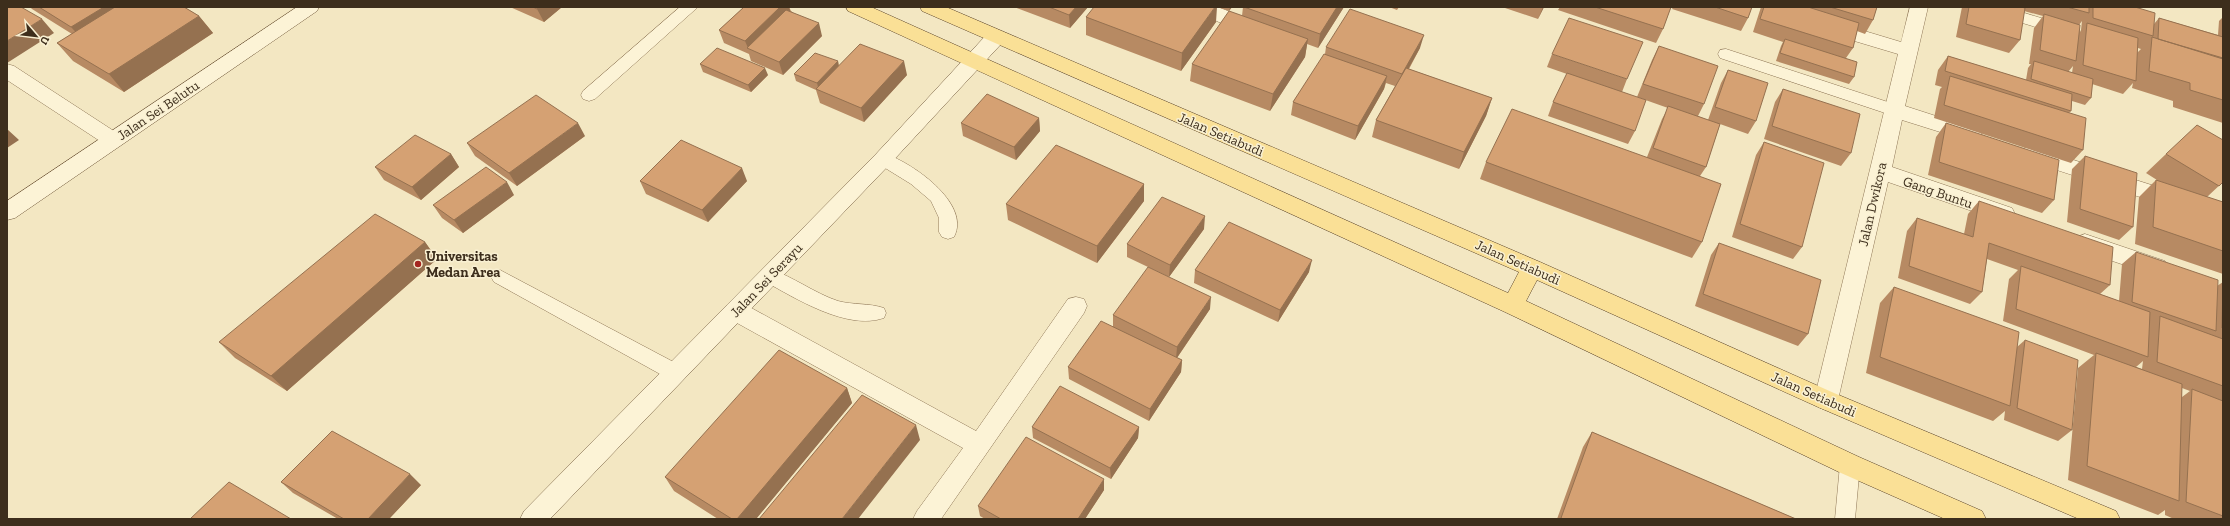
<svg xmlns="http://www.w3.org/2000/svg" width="2230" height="526" viewBox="0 0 2230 526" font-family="'Zilla Slab',serif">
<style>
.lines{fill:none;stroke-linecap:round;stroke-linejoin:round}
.lane-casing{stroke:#8f7757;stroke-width:1}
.street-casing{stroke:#8f7757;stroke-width:1}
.secondary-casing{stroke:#70583a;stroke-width:1}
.primary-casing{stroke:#5c452b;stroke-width:1}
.lane{fill:#fcf3d6;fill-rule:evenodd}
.street{fill:#fcf3d6;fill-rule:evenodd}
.secondary{fill:#fcf3d6;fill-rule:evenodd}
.primary{fill:#fae096;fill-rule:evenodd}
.wall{fill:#b78a63;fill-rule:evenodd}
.shaded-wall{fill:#957150}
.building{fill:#d5a173;stroke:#957150}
.poi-dot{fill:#a42620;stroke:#f9f0d2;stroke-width:1.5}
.labels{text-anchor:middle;stroke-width:3;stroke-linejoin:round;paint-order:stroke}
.street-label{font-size:14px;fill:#3d2e1c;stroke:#f9f0d2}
.poi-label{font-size:14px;font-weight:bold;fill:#3d2e1c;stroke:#f9f0d2;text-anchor:start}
</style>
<rect width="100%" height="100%" fill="#f3e7c2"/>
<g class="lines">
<g class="lane-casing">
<path id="lane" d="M680 7H698L595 99 589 101 583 99 581 95 583 91Z
M1980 7H2005L2067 26 2070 30 2067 34 2062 35 1983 11Z
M1726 49 1900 106 1902 110 1900 114 1894 116 1720 58 1718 54 1720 50Z
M883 153C910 161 972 203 954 237L948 239 942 237 939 232V218L931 201 911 184 877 163 875 159 877 155Z
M770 269C794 277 814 293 838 301 853 305 869 303 884 308L886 313 884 318C847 331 795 298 764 281L761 276 764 271Z
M500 270 683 367 686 373 683 379 676 381 669 379 494 282 491 277 494 272Z
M1850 456 1857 459 1860 465 1855 519H1835L1840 465 1843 459Z"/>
</g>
<g class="street-casing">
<path id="street" d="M1192 7H1218L1260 24 1262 29 1260 34 1253 35 1246 34 1194 11Z
M1910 7H1928L1905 106 1979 130 1982 135 1979 140 1972 142 1902 120 1892 167 2012 208 2015 214 2012 220 2004 222 1888 182 1838 400 1834 407 1826 410 1818 407 1814 400 1898 54 1821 31 1819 26 1821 21 1828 20 1901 42Z
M7 64 14 66 120 135 123 140 120 145 113 148 106 145 7 80Z
M2030 146 2223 208V224L2023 159 2020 154 2023 149Z
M2085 234 2165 261 2168 267 2165 273 2157 276 2077 249 2074 243 2077 237Z
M1076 297 1084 299 1087 306 1084 313 941 519H913L917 511 963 448 728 318 725 311 728 304 736 302 744 304 976 431 1068 299Z"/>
</g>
<g class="secondary-casing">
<path id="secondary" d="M297 7H319L317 11 15 218 7 220V201Z
M996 30 1003 32 1005 37 1003 42 890 164 550 519H520L524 511 876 154 989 32Z"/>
</g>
<g class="primary-casing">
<path id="primary" d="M846 7H871L1508 293 1519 272 922 11 920 7H946L1540 262 1834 393 2116 511 2120 519H2079L1818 407 1537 280 1526 301 1859 457 1982 511 1986 519H1945L1841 473 1505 312 848 11Z"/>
</g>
<use href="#lane" class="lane"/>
<use href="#street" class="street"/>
<use href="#secondary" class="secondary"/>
<use href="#primary" class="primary"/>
</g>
<path class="wall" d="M30 7H184L199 16 213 33 124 92 73 61 57 43 72 34 32 9Z
M510 7H562L544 22Z
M744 7H789L791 11 822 36 783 75 751 61 749 54 724 43 719 30Z
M1014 7H1088L1070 28Z
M1217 7H1232L1229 11Z
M1243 7H1344L1318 48 1307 44 1305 57 1270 111 1190 81 1192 64 1242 16Z
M1389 7H1399L1397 10Z
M1502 7H1544L1538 19Z
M1560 7H1671L1663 29 1656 43 1558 10Z
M1673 7H1752L1748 18 1741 31 1672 9Z
M1761 7H1877L1873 20 1865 34 1857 31 1853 48 1846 58 1854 77 1849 84 1776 61 1781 46 1783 42 1753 32Z
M1962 7H2135L2154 24 2159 18 2218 35 2219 21 2223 17V123L2173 107V101L2132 88 2133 83 2123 94 2092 84 2091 98 2085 105 2072 101 2071 111 2069 113 2083 150 2071 163 1934 118 1940 89 1942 87 1935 85 1938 70 1948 56 2026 80 2028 68 2031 64H2029L2034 28 2043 16 2024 11 2020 40 2009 53 1956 37ZM2082 21 2081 30 2080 32 2079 25ZM2138 48 2141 49 2137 53ZM2073 66 2072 73 2068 72Z
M1086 17 1216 22 1181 71 1086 35Z
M1659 46 1704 104 1698 116 1708 120 1721 83 1728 70 1756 121 1748 134 1720 124 1706 167 1700 176 1702 242 1692 258 1480 179 1486 162 1647 157 1662 119 1668 108 1637 97 1652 60Z
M1326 47 1420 48 1409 69 1492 98 1486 116 1459 169 1372 137 1376 120 1395 86 1386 83 1384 89 1355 140 1291 115 1293 102 1325 54Z
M1552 54 1627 79 1622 92 1635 131 1628 144 1548 116 1553 102 1567 74 1547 67Z
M838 61 839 66 907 75 864 122 820 103 816 90 796 81 794 74Z
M700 64 768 75 751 92 703 72Z
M1783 89 1851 153 1841 166 1764 139 1775 102Z
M1039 118 1040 131 1016 160 963 136 961 123Z
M1946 123 2054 200 2042 213 1928 175 1936 137Z
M585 136 517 186 475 156 467 143Z
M1764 142 1802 247 1793 259 1732 237 1756 155Z
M451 154 459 167 421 200 384 180 375 167Z
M2166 154 2223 182 2207 197 2223 202V274L2135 244 2139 197 2156 180H2157L2146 173Z
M2085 156 2133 227 2119 240 2067 222 2072 169Z
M640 181H747L708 222 646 194Z
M1144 184V201L1097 263 1008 220 1006 204Z
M514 195 463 233 442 218 433 205Z
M1979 201 2110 285 2100 294 2119 301 2122 264 2136 252 2217 286 2223 282V519H2174L2165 515V510L2158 515 2068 480 2078 368 2094 355 2003 321 2009 279 2018 270 1987 259 1982 292 1970 304 1898 278 1907 231 1917 218 1964 234 1968 214ZM2143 361 2142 369 2136 367ZM2182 388 2190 391 2182 397Z
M1204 229 1169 277 1127 257V244Z
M425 242 437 259 287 391 235 358 219 342Z
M1719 243 1808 334 1798 346 1695 306 1711 255Z
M1195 270 1309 272 1278 322 1194 283Z
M1894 287 2017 347 2025 340 2072 430 2058 441 2004 420 2005 411 1993 421 1866 373 1880 303Z
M1210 309 1177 358 1182 360 1181 372 1149 421 1069 379 1068 367 1113 327V315Z
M847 388 852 403 756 519H718L674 491 665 477Z
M1032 427H1139L1138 438 1111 479 1033 438Z
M1592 432 1796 519H1557L1583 447Z
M281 482 421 485 389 519H338L293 493Z
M1104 490 1085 519H985L980 516 978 506Z"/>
<path class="shaded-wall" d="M104 7H131L83 40 71 27Z
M539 7H562L544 22 537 9Z
M780 7H789L791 14 748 48 745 41Z
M1076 7H1088L1070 28 1069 15Z
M1215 7H1217L1216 22 1181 71 1182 53Z
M1230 7H1232L1229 11Z
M1337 7H1344L1318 48 1320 34Z
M1543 7H1544L1538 19Z
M199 16 213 33 124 92 109 74Z
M42 19 54 33 7 63V41Z
M819 23 822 36 783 75 779 62Z
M1424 35 1420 48 1398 87 1402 74Z
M1308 39 1305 57 1270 111 1273 94Z
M838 61 839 69 819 91 817 83Z
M904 61 907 75 864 122 861 108Z
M765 68 768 75 751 92 748 85Z
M1387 76 1384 89 1355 140 1358 126Z
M1492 98 1486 116 1459 169 1464 152Z
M1039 118 1040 131 1016 160 1014 147Z
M578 123 585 136 517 186 509 173Z
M7 129 19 140 7 148Z
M451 154 459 167 421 200 412 187Z
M742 168 747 181 708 222 702 210Z
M507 182 514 195 463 233 454 220Z
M1144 184V201L1097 263V246Z
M1205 216 1204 229 1169 277 1170 265Z
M425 242 437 259 287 391 271 376Z
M1312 260 1309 272 1278 322 1280 310Z
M1211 297 1210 309 1176 359 1177 347Z
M1182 360 1181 372 1149 421 1150 409Z
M847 388 852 403 756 519H737Z
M916 425 920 440 858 519H842Z
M1139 427 1138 438 1111 479 1110 468Z
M410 474 421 485 389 519H368Z
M1104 479V490L1085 519H1078Z"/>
<path class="building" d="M7 7H21L42 19 7 41Z
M39 7H104L71 27Z
M115 7H184L199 16 109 74 57 43Z
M533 7H539L537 9Z
M744 7H780L745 41 719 30Z
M1049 7H1076L1069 15Z
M1094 7H1215L1182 53 1086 17Z
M1244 7H1337L1320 34Z
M1595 7H1671L1663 29Z
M1715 7H1752L1748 18Z
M1764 7H1808L1859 23 1853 48 1760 19Z
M1830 7H1877L1873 20Z
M1969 7H2021L2025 8 2020 40 1966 24Z
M2067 7H2089V13Z
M2093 7H2135L2155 13 2153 36 2093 18Z
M1350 9 1424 35 1402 74 1326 47Z
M786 10 819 23 779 62 747 48Z
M1229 11 1308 39 1273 94 1192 64Z
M2044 14 2080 25 2076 61 2040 50Z
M1569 18 1643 42 1627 79 1552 54Z
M2159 18 2223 37V58L2158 39Z
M2087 23 2138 38 2136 81 2083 65Z
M2152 37 2223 59V100L2190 90V83L2149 71Z
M1785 39 1857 62 1854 77 1780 53Z
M860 44 904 61 861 108 816 89Z
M1659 46 1718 66 1704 104 1643 84Z
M717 48 765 68 748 85 700 64Z
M815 53 838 61 817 83 794 74Z
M1324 54 1387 76 1358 126 1293 102Z
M1948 56 2072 94 2071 111 1945 71Z
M2034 61 2093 79 2091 98 2031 79Z
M1406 68 1492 98 1464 152 1376 120Z
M1728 70 1768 83 1756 121 1715 107Z
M1567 73 1646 100 1635 131 1553 102Z
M1950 76 2086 118 2083 150 1944 105Z
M1783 89 1860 114 1851 153 1772 126Z
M987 94 1039 118 1014 147 961 123Z
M536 95 578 123 509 173 467 143Z
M1668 106 1720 124 1706 167 1653 148Z
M1512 109 1721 184 1702 242 1486 162Z
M1946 123 2059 160 2054 200 1939 162Z
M2197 125 2223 140V182L2219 186 2166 154Z
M415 135 451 154 412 187 375 167Z
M681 140 742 168 702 210 640 181Z
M1764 142 1824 163 1802 247 1740 224Z
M1056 145 1144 184 1097 246 1006 204Z
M2085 156 2137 173 2133 227 2080 209Z
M486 167 507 182 454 220 433 205Z
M2156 180 2223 202V251L2153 227Z
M1162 197 1205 216 1170 265 1127 244Z
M1979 201 2113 247 2110 285 1989 243 1982 292 1909 266 1917 218 1973 237Z
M375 214 425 242 271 376 219 342Z
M1229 222 1312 260 1280 310 1195 270Z
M1719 243 1821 280 1808 334 1703 294Z
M2136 252 2218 280 2216 331 2132 302Z
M2021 266 2150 312 2148 357 2016 309Z
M1148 267 1211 297 1177 347 1113 315Z
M2223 282V329L2222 328Z
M1894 287 2019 332 2010 406 1880 357Z
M2160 316 2223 339V386L2157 362Z
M1101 321 1182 360 1150 409 1068 367Z
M2025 340 2078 360 2072 430 2017 408Z
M779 350 847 388 737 519H732L665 477Z
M2096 353 2182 384 2179 501 2087 466Z
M1060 386 1139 427 1110 468 1032 427Z
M2192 389 2223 401V516L2186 502Z
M862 395 916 425 842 519H759Z
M332 431 410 474 368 519H344L281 482Z
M1592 432 1796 519H1564L1561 518Z
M1026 437 1104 479 1078 519H1001L978 506Z
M229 482 291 519H190Z"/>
<circle class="poi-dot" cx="418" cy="264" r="4"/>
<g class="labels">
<g class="street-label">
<text transform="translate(158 110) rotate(-34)" y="5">Jalan Sei Belutu</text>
<text transform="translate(1221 134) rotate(23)" y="5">Jalan Setiabudi</text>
<text transform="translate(1938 192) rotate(19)" y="5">Gang Buntu</text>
<text transform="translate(1872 204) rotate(-77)" y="5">Jalan Dwikora</text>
<text transform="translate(1518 262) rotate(24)" y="5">Jalan Setiabudi</text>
<text transform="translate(766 280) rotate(-46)" y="5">Jalan Sei Serayu</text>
<text transform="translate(1814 394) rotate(24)" y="5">Jalan Setiabudi</text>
</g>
<g class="poi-label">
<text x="426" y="261">Universitas<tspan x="426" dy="16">Medan Area</tspan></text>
</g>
</g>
<rect width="2230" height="526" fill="none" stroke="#3d2e1c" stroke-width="16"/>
<g transform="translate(36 36) rotate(118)" stroke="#f9f0d2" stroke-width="3" paint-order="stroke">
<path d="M0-3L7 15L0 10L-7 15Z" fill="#3d2e1c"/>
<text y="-6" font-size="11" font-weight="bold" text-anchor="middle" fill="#3d2e1c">U</text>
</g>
</svg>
